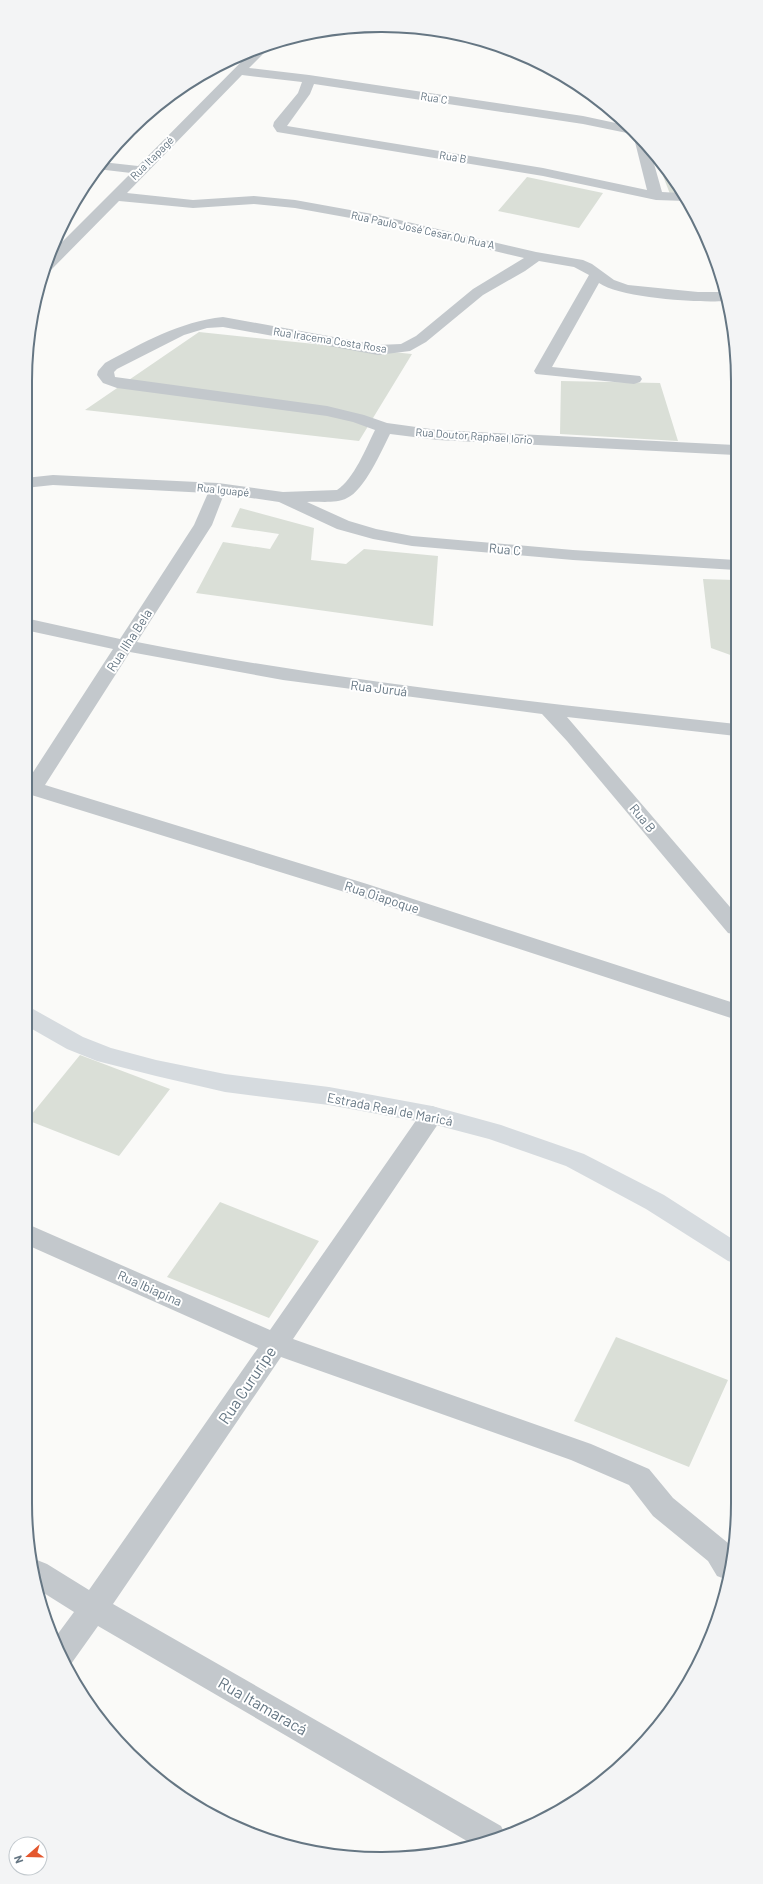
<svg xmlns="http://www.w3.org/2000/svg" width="763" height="1884" viewBox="0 0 763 1884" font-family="Barlow,sans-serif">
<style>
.green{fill:#dadfd7}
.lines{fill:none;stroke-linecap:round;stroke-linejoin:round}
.minor{fill:#c3c8cc;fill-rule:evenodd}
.major{fill:#d6dbdf;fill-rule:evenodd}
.labels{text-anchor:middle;stroke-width:4;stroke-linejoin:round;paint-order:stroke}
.far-street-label{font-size:11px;fill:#657683;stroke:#fff}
.street-label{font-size:13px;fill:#657683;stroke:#fff}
.near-street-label{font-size:16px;fill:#657683;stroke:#fff}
.rim{fill:none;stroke:#657683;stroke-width:2}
</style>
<rect width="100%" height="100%" fill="#fafaf8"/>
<path class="green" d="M655 155 681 194H670Z
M527 177 603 193 579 228 498 211Z
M199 332 412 354 359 441 85 410Z
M561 381 660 383 678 441 560 434Z
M240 508 314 528 311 560 346 564 364 549 438 556 433 626 196 593 223 542 270 549 279 534 231 527Z
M703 579 735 580 736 582V657L711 648Z
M80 1055 170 1089 119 1156 27 1120Z
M220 1202 319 1241 269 1318 167 1277Z
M616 1337 728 1380 689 1467 574 1421Z"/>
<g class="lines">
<path class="minor" d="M267 46 268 48 266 51 249 68 309 75 583 116 625 125 649 146 662 192 680 193 686 201 656 200 543 176 277 132 273 126 274 122 298 93 302 82 242 75 127 193 193 200 254 196 295 200 378 215 536 252 583 260 592 264 614 280 628 285 698 292H722L725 301C698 303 620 298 599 283L552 367 640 376 642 379 640 382 634 384 536 374 534 371 589 275 574 267 539 261 525 271 483 295 426 342 410 351 378 355 223 327 207 328 184 335 117 369 114 372 115 377 327 406 364 415 387 423 438 430 735 445V455L438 440 390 434C382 450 364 491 347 498 336 504 319 501 307 502L349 521 376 529 412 536 573 550 736 560V570L573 560 412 546 373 539 337 529 279 502 224 494 212 525 137 642C335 681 535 702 736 724V736L567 717 736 914 737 935 728 933 567 741 542 714 283 680 130 652 45 785 367 884 737 1004V1020L351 894 25 793V780H28L113 649 25 630V618L120 639 194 525 208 493 53 485 25 488V478L53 475 218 483 283 492 337 490C354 479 366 448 375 430L353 422 327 416 117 388 103 383 97 375 98 371 105 363C144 342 179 322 223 317L378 345 401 344 416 336 473 289 524 258 378 223 295 208 254 204 193 208 119 201 49 272 43 273 49 255 131 173 97 169 102 162 138 166 252 51ZM314 84 583 124 627 133 635 142 647 190 543 168 287 126 310 94Z
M432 1106 440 1109 444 1115 440 1121 293 1339 591 1444 649 1469 673 1498 728 1543 731 1547 725 1579 717 1576 708 1561 653 1516 629 1485 571 1460 281 1357 113 1604 501 1826 504 1832 472 1844 98 1626 71 1664 66 1666 54 1639 74 1612 39 1590 35 1561 37 1560 47 1564 89 1590 258 1348 25 1244V1223L270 1330 424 1109Z"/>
<path class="major" d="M25 1007 33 1009 83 1037 111 1048 156 1060 225 1074 329 1087 432 1106 501 1125 584 1154 664 1195 737 1242V1264L728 1261 646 1209 566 1166 489 1139 432 1124 329 1105 225 1092 156 1076 97 1061 67 1049 25 1025Z"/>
</g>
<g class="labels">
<g class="far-street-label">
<text transform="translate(434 98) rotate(9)" y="4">Rua C</text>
<text transform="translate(453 157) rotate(9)" y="4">Rua B</text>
<text transform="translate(152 158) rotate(-45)" y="4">Rua Itapagé</text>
<text transform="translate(423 230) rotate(12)" y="4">Rua Paulo José Cesar Ou Rua A</text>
<text transform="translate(330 340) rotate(9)" y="4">Rua Iracema Costa Rosa</text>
<text transform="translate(474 436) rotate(4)" y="4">Rua Doutor Raphael Iorio</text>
<text transform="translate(223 490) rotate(6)" y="4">Rua Iguapé</text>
</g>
<g class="street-label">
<text transform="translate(505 549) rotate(5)" y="5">Rua C</text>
<text transform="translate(129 640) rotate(-57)" y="5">Rua Ilha Bela</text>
<text transform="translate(379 688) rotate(7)" y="5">Rua Juruá</text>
<text transform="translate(643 818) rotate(50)" y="5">Rua B</text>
<text transform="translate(382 897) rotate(18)" y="5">Rua Oiapoque</text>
<text transform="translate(390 1109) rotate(11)" y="5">Estrada Real de Maricá</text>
<text transform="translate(150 1288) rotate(24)" y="5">Rua Ibiapina</text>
</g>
<g class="near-street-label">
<text transform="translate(247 1385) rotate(-56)" y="6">Rua Cururipe</text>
<text transform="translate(263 1706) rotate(30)" y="6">Rua Itamaracá</text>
</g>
</g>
<path d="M0 0H763V1884H0ZM381 32H382A349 349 0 0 1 731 381V1503A349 349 0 0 1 382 1852H381A349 349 0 0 1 32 1503V381A349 349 0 0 1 381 32Z" fill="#f3f4f5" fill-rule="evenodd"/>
<path class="rim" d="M381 32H382A349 349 0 0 1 731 381V1503A349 349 0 0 1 382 1852H381A349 349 0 0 1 32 1503V381A349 349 0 0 1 381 32Z"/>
<g transform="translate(28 1856) rotate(250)"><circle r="19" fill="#ffffff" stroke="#c1c8cd"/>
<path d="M0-3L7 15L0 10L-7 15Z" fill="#e4572e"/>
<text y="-6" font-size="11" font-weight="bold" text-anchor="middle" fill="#657683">N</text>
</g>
</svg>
